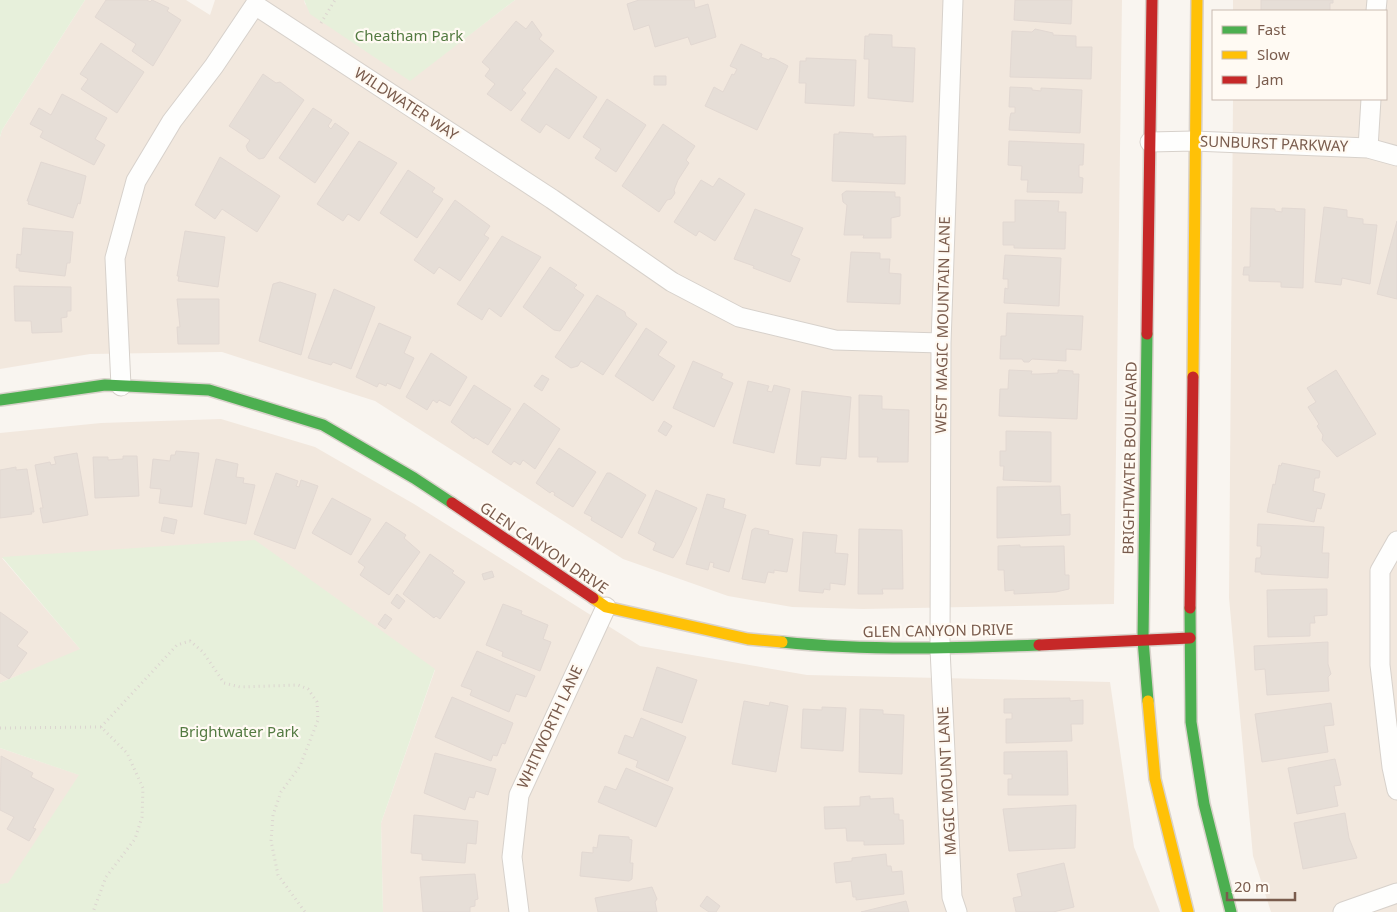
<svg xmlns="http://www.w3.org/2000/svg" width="1397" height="912" viewBox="0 0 1397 912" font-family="'Noto Sans',sans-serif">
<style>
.residential{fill:#f2e8de}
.green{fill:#e7f0db}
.building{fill:#e6ded7;stroke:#e2d8d2}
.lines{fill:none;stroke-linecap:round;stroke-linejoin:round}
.street-casing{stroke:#d7d1cb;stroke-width:21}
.fast-casing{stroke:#d9d2cb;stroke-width:14}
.slow-casing{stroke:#d9d2cb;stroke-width:14}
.jam-casing{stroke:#d9d2cb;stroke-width:14}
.path{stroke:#dcd5d0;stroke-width:3;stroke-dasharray:1 4;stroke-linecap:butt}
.street{stroke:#fefefd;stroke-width:19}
.fast{stroke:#4caf50;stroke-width:11}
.slow{stroke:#ffc107;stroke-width:11}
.jam{stroke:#c62828;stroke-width:11}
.labels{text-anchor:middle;stroke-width:4.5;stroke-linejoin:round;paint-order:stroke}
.park-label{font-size:15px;fill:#537a41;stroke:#fffaf3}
.street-label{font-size:15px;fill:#7a5c4d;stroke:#fffaf3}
</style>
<rect width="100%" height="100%" fill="#f9f5f0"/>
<path class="residential" d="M85 0H186L210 15 215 0H304L305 4 410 80 515 0H1122L1114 604 863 609 792 607 728 596 623 559 375 401 222 352 90 354 0 369V137L2 130Z
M1233 0H1397V912H1271L1253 856 1229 598 1233 99H1386V11H1233Z
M221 419 315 447 414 504 640 646 807 675 1110 682 1134 847 1160 912H383L381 823 435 670 2 558 81 650 0 683V433L101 423Z
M0 748 80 775 8 884H0Z"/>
<path class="green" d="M0 0H85L2 130 0 137Z
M304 0H515L410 81 310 14Z
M255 540 435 669 381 823 383 912H0V884L8 883 79 775 0 748V683L80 649 2 557Z"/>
<path class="building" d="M106 0H147L150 2 152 0 169 8 167 11 181 20 153 66 132 51 136 44 95 17Z
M639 0H694L695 8 708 4 716 37 691 45 688 37 655 47 649 25 634 30 627 4Z
M1015 0H1072L1071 24 1014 20Z
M1261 0H1333V3H1330V11H1261Z
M516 21 526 29 532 21 542 35 539 39 554 51 522 90 526 93 511 111 487 94 495 84 485 76 490 69 482 62Z
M1035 29 1053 33V35L1076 36V47H1092L1091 79 1010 77 1012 31 1032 32Z
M869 34 892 35V47L915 48 913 102 868 98 869 59H864L865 36H869Z
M101 43 144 72 117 113 81 89 88 79 80 74Z
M741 44 762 54 761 57 769 60 770 58 775 59 788 66 757 130 705 106 714 87 723 92 732 74 734 75 737 69 730 66Z
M806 58 856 60 854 106 805 103 806 83H799L800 61H806Z
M556 68 597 97 569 139 546 124 540 133 521 120Z
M263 74 276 83 280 82 304 100 264 158 259 159 248 151 246 146 250 140 229 126Z
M654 76H666V85H654Z
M1010 87 1032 88V90L1041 91V88L1082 90 1080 133 1009 130 1010 117 1011 113H1015V107H1009Z
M62 94 107 118 95 139 105 145 94 165 40 137 43 131 30 124 39 108 51 115Z
M607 99 646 125 616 172 595 158 601 149 583 137Z
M313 108 332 120 328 126 331 129 335 123 349 133 315 183 279 158Z
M663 124 695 146 686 160 689 163 678 180 674 190 675 193 671 199 667 200 659 212 622 186Z
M839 132 873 134V137L906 136 905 184 832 181 834 134H839Z
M359 141 397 163 359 221 348 214 343 221 317 204Z
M1009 141 1084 144 1083 165H1079V177L1083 178 1082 193 1027 192 1028 180H1021L1022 166 1008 165Z
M220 157 280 196 257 232 222 209 215 219 195 205Z
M41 162 86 176 80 204 78 203 73 218 28 204 29 201H27Z
M408 170 435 188 432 192 443 199 417 238 380 213Z
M719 178 745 194 715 241 699 231 696 236 674 222 701 180 713 187Z
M846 191 895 192V197H900V216L891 218V238H863L864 235H844L847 205 843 202 842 194Z
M455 200 490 226 484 235 489 238 460 281 439 267 434 274 414 260Z
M1015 200 1059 201 1058 212H1066L1065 249 1014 248V245H1003V222H1015Z
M1324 207 1347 210V217L1363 219V224L1377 225 1370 284 1342 278 1341 285 1315 282Z
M1251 208 1275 209V211L1282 212V208L1305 209 1303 288 1281 287V282L1249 281V275H1243L1244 267H1250Z
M755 209 803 228 791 255 800 259 790 282 753 268 754 266 734 259Z
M1397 221V299L1377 294Z
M23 228 73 232 70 263H67L65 276 19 271V268H16L17 254 21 255Z
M185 231 225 237 218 287 178 281 179 276H177Z
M502 236 541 257 501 317 489 308 482 320 457 304Z
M851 252 880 253V259H890L889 273 901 274 900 304 847 302Z
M1005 255 1061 258 1059 306 1004 303 1005 288 1008 289V279H1003Z
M550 267 577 285 574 288 584 295 560 331 554 330 523 307Z
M280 282 316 294 301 355 259 341 273 284Z
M14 286 71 287V311H67V317L61 318 62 332 32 333 31 321H15Z
M334 289 375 307 351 369 333 362 331 365 308 358Z
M597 295 625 312 626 316 637 324 603 375 581 361 578 366 571 368 555 357Z
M177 299H219V344H178L177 327H180Z
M1007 313 1083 316 1081 350 1066 349V361L1032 359 1029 362H1024L1022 359H1000L1001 336H1006Z
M379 323 411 337 404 353 414 358 400 389 387 383 386 386 379 383 377 387 356 377Z
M646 328 667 342 658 355 675 366 653 401 615 376Z
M431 353 467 377 450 406 439 400 437 403 433 400 427 410 406 397Z
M693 361 723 374 721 378 733 383 714 427 673 408Z
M1009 370 1032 371 1031 374H1039L1058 373V370L1073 371V374H1079L1077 419 999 416 1000 389H1008Z
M1336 370 1376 434 1337 457 1322 440 1323 435 1317 426 1319 424 1308 407 1316 402 1307 388Z
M542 375 549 379 542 391 534 386Z
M748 381 769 386 767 391 772 392 774 385 790 389 774 453 733 443Z
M474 385 511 409 488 445 475 437 474 439 451 422Z
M802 391 851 397 846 459 821 457 820 466 796 464Z
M859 395 882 396V409L909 410 908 462H877L878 457H859Z
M524 403 560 429 535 469 523 460 520 465 514 461 511 465 492 452Z
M664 421 672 426 666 436 658 431Z
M1006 431 1051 432V482L1003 480 1004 466H1000V451H1006Z
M559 448 596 472 573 507 554 495 555 493 552 491 550 493 536 483Z
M176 451 199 453 192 507 159 503 161 489 150 488 153 459 170 461 171 455H175Z
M77 453 88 515 43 523 40 508H43L35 465 50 462 51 465 56 464 54 457Z
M123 456H137L139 496 95 498 93 457H108V460L123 459Z
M216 459 238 464 236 477 244 478 243 483 255 485 246 524 204 514Z
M1282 463 1320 471 1319 478H1315L1313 491 1325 494 1321 509 1317 508 1314 522 1267 512 1273 484 1275 485 1279 465 1281 466Z
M16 467V470L27 469 34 512H31L32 514 0 518V470Z
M276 473 298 481 296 486 299 487 301 480 318 486 295 549 254 534Z
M607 473H610L646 495 622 538 591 520 592 517 584 513Z
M1060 486 1061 515 1070 514V535L997 538V487Z
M656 490 697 508 681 545 673 558 653 550 656 543 638 533Z
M707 494 725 499 723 508 746 515 729 572 713 567 714 563 710 562 708 570 686 564Z
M332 498 371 519 351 555 312 533Z
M164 517 177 520 174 534 161 531Z
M386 522 406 535 404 538 420 552 389 595 360 575 365 567 358 562Z
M1258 524 1324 527 1322 553H1329L1328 578 1261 574V572H1255L1256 558H1260L1261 555V546H1257Z
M755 528 769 531 768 534 793 539 787 572 774 570V573L768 572 765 583 742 579 752 530Z
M859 529 902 530 903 589H882L883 594H858Z
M803 532 837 535 835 553 848 554 845 585 830 583V590L824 589 823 593 799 591Z
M1020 545V547L1064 546 1065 575H1069V589L1056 592 1014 594V590L1005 591 1004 570H998V546Z
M430 554 454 571 452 573 465 582 440 619 436 616 434 618 403 594Z
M492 571 494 577 484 580 482 574Z
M1327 589V615L1314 616 1315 623H1310V636L1268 637 1267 590Z
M397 594 405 601 399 609 391 603Z
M503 604 522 611 521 614 548 625 543 639 551 642 540 671 502 656 503 652 486 645Z
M0 612 28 632 17 646 27 653 9 679 0 673Z
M385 614 392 619 385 629 378 624Z
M1328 642V664L1331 674 1328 677 1329 691 1267 695 1265 669 1255 670 1254 646Z
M477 651 535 676 526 697 516 694 509 712 470 695 472 690 461 686Z
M657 667 697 680 682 723 643 710Z
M452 697 513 723 505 744 502 743 497 756 493 755 491 761 435 737Z
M1070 698V701L1083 700V724H1071L1072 741 1006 743V719H1012V713H1004V699Z
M744 701 769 706 770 702 788 706 776 772 732 764Z
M1331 703 1334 725 1324 726 1328 752 1262 762 1255 714Z
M822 707 846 708 843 751 801 748 803 709 822 710Z
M860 709 883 710V714L904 715 902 774 859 772Z
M641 718 686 737 668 781 636 767 638 761 618 753 625 735 633 738Z
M1067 751 1068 795H1008V779H1012V774H1004V752Z
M435 753 496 769 488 795 476 791 474 798 469 797 465 810 424 793Z
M1 756 33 773 31 777 54 789 33 828 36 829 29 841 7 829 14 817 0 810Z
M1335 759 1341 785 1334 786 1338 806 1297 814 1288 768Z
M626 768 673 788 656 827 598 802 605 786 616 790Z
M870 796V799L893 798 894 814H899V820H903L904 844 864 845V841H847L846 828 825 829 824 807 860 806V797Z
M1076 805 1075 848 1009 851 1003 809Z
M1345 813 1349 838 1357 858 1303 869 1294 823Z
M414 815 478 821 476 844 467 843 465 863 422 860V854L411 853Z
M599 835 629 837V839L632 840 630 863H633L632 879 629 881 580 876 582 852 593 853V847L597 848Z
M886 854 887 866H891L892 872 902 871 904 894 856 900V897H853L851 881 836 883 834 863 852 861V858Z
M1064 863 1074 907 1053 912H1016L1013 898 1022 896 1017 874Z
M475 874 478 899 475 900V906L470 907V912H423L420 877Z
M652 887 657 899 655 902 657 912H598L595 898Z
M707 896 720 906 716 912H709L700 906Z
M906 901 909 912H861Z"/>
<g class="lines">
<g class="street-casing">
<path id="street" d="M953 0 941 343 940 649 952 897 957 912
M1376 11 1377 0
M1150 142 1194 141 1368 148 1397 156
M1368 148 1371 99
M121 386 115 258 136 181 172 121 214 66 255 5 552 199 672 282 739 317 835 340 941 343
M1397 541 1380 571V665L1392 767 1397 790
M519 912 512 857 519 795 606 607
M1343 912 1397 893"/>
</g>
<g class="fast-casing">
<path id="fast" d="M1147 334 1143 640 1148 701
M0 400 105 385 209 390 323 425 414 478 452 503
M1190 608 1191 722 1204 804 1231 912
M782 642C868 651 954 648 1039 645"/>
</g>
<g class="slow-casing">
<path id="slow" d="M1193 377 1197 0
M593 598 606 607 748 639 782 642
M1148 701 1155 779 1188 912"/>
</g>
<g class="jam-casing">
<path id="jam" d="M1147 334 1152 0
M452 503 593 598
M1190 608 1193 377
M1039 645 1190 638"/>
</g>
<path class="path" d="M321 23 335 0
M101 727 177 645 190 641 203 652 224 683 240 687 298 685 308 689 317 702 318 720 300 766 281 792 273 815 271 841 278 875 305 912
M0 728 101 727 127 753 143 788 142 817 135 839 106 877 93 912"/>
<use href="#street" class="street"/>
<use href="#fast" class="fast"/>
<use href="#slow" class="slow"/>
<use href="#jam" class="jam"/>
</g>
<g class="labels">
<g class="park-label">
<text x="409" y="41">Cheatham Park</text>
<text x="239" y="737">Brightwater Park</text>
</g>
<g class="street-label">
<text transform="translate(406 104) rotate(33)" y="5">WILDWATER WAY</text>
<text transform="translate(1274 144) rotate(2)" y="5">SUNBURST PARKWAY</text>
<text transform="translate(943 325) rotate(-89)" y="5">WEST MAGIC MOUNTAIN LANE</text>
<text transform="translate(1130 458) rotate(-89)" y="5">BRIGHTWATER BOULEVARD</text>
<text transform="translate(544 548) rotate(34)" y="5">GLEN CANYON DRIVE</text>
<text transform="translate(938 631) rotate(-1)" y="5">GLEN CANYON DRIVE</text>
<text transform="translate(550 727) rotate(-65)" y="5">WHITWORTH LANE</text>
<text transform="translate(947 781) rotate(-93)" y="5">MAGIC MOUNT LANE</text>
</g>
</g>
<rect x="1212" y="10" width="175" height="90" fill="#fffaf3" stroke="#cabbb1"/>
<rect x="1222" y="26" width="25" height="8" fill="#4caf50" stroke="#cabbb1"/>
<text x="1257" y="35" font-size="15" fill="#7a5c4d">Fast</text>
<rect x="1222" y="51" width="25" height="8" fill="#ffc107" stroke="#cabbb1"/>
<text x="1257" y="60" font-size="15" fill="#7a5c4d">Slow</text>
<rect x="1222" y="76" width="25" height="8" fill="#c62828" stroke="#cabbb1"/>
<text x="1257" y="85" font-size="15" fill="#7a5c4d">Jam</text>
<path d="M1227 892v8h68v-8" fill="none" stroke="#7a5c4d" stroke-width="2.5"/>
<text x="1234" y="892" font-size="15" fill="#7a5c4d" stroke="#fffaf3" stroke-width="4" paint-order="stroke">20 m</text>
</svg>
